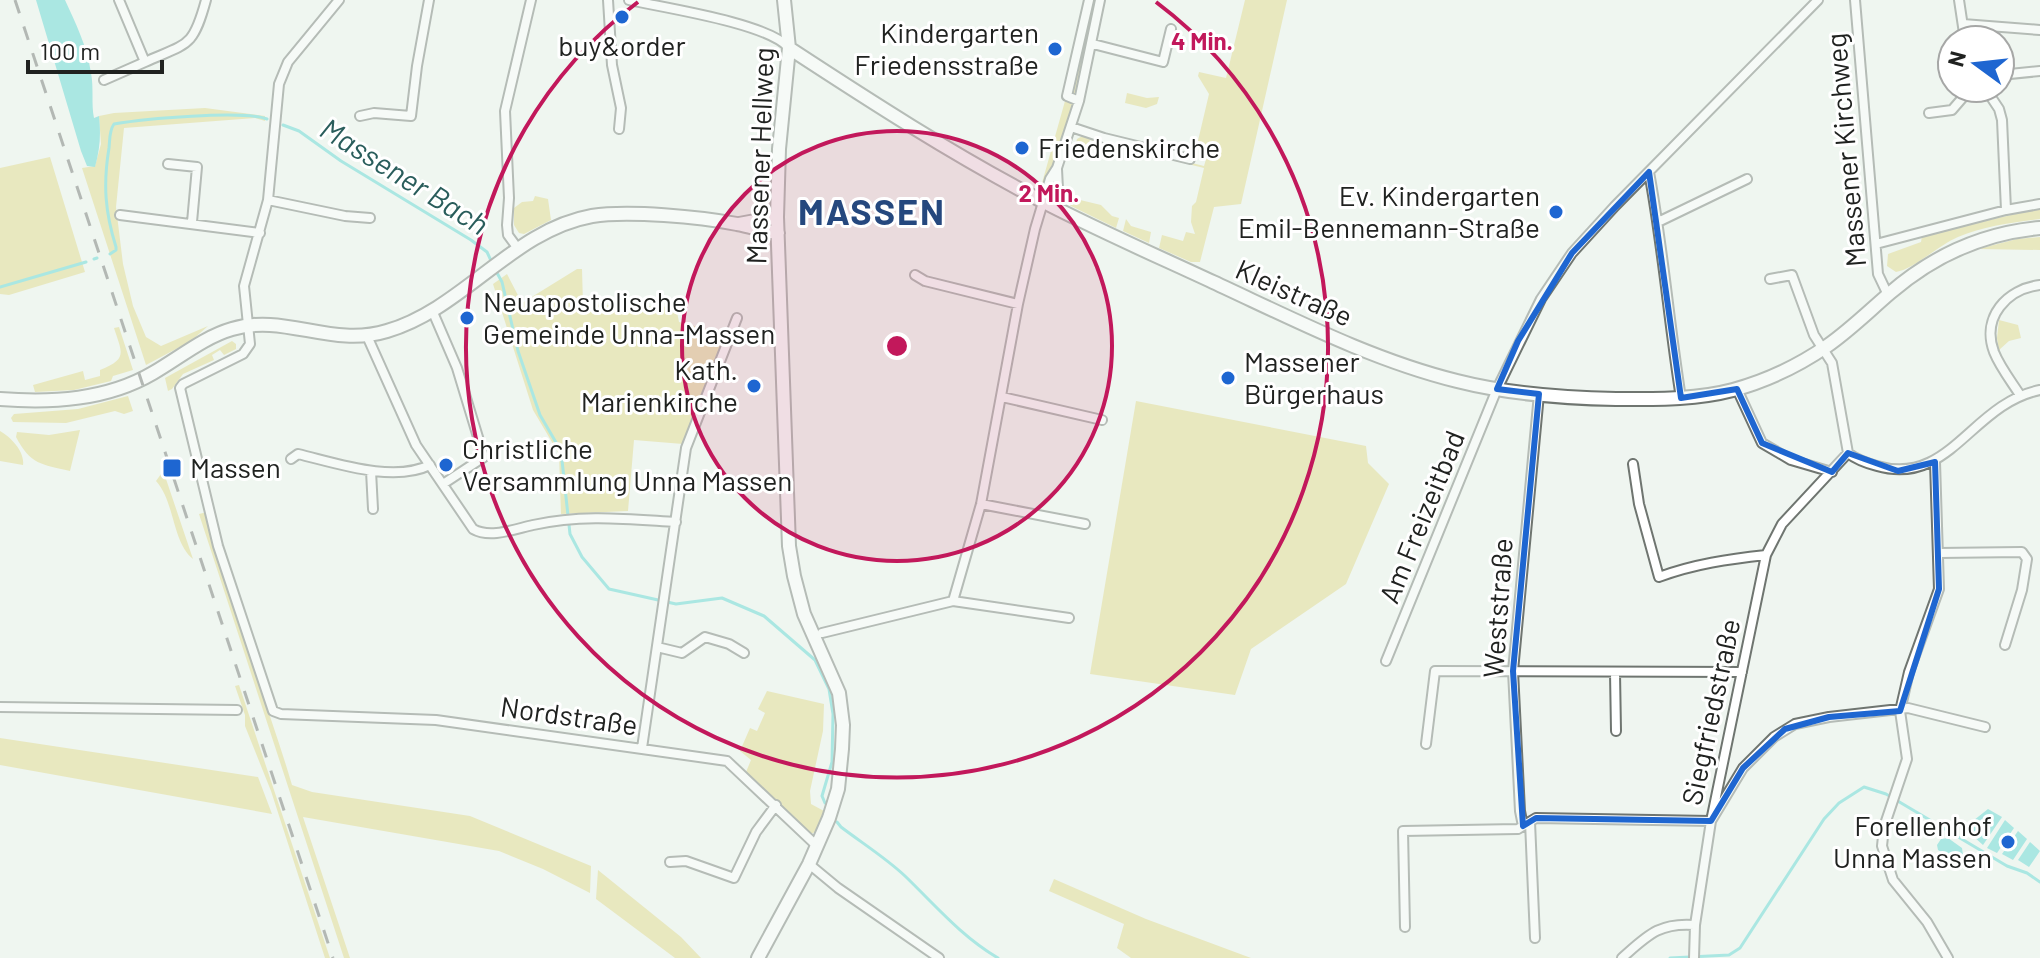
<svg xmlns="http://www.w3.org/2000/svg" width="2040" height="958" viewBox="0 0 2040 958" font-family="Barlow,sans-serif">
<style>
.green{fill:#e0d784}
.water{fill:#58d4d0}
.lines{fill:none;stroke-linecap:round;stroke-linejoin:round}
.stream{stroke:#58d4d0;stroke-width:3}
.minor-casing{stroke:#6f7570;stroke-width:12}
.secondary-casing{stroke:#6f7570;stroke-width:16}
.minor{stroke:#fff;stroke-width:8}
.secondary{stroke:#fff;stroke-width:12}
.rail{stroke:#6b6e6b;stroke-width:3;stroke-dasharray:14 14;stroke-linecap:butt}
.marked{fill:none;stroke:#1e66d1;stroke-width:6;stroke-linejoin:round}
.ring{fill:none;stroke:#c2185b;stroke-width:4}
.poi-dot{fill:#1e66d1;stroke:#fff;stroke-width:3}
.labels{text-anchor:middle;stroke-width:6;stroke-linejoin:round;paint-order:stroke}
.poi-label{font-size:28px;fill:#202220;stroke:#fff;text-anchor:start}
.street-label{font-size:28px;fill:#202220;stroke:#fff}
.water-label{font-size:30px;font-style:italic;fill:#295d5b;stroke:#fff}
.district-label{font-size:36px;font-weight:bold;letter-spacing:2px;fill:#25487e;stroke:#fff}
.centre{fill:#c2185b;stroke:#fff;stroke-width:4}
.ring-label{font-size:24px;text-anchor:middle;font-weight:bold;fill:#c2185b;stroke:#fff;stroke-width:6;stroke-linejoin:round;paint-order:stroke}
</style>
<rect width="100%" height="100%" fill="#eff5f0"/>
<path class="green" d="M1245 0H1287L1241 204 1214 207 1200 262H1191L1159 248 1162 235 1183 241 1186 232 1195 234 1191 222 1192 206 1196 202 1204 168 1090 140 1087 146 1076 143 1077 139 1086 134 1104 141 1204 166 1209 149 1197 145 1209 94 1198 76 1199 72 1226 78Z
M1092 6 1095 8 1077 94 1072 93Z
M1127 93 1147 98 1159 97 1157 104 1146 108 1125 103Z
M1065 101 1074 104 1045 186 1042 183Z
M205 108 265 116V121L255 118 124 128 116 207 123 264 133 306 146 337 161 346 208 326 191 341 146 365 82 168 95 166 101 144 99 116 114 113Z
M50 157 85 272 9 295 0 294V168Z
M1064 191 1073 194 1076 199 1101 205 1112 216 1119 218 1116 228 1071 206 1065 200Z
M535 196 548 199 551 220 524 234 519 233 514 225V208L522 202 533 201Z
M2040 208V219C2012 223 1984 226 1958 237 1939 245 1914 269 1896 272L1887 266 1888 254 1921 242 1922 236Z
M1126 219 1131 226 1151 232 1149 243 1123 231Z
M2040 237V250L1978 249 2017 239Z
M577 269H582L583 304 676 307 679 322 726 334 683 444 634 440 628 511 561 514 559 454 533 410 493 284 507 274 522 303Z
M1999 320 2018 325 2021 338 2009 341 1999 350 1997 338Z
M119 327 133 370 113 376 111 381 74 390 35 392 33 385 83 371 85 380 100 376V370C128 359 122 353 114 328Z
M232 341 236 344V349L224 355 220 350 212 355 214 360 183 374 172 389 168 391 165 378Z
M128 396 133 411 124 414 115 411 66 423 13 422 11 418 14 414 78 409Z
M1136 401 1366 446 1368 463 1389 484 1346 584 1251 649 1235 695 1090 674Z
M80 430 70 471C41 464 31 465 16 437L17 432 49 435Z
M0 431C11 437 25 452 23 465L0 461Z
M161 474 166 479 193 559C172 542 175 502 156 481Z
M207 512C227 605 265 693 292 785L312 792 470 816 591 866 590 893 543 869 499 851 303 817 350 958H344L199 514Z
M239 685 330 958H325L271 791 245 726V715L235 686Z
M767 691 824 704 823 731 810 791 811 804 824 811 817 831 811 834 746 772 751 760 740 751 750 728 757 731 765 713 758 709Z
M0 738 258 777 272 814 0 765Z
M598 870 681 937 701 958H675L596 899Z
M1054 879 1146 919 1251 958H1131L1117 948 1124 924 1049 891Z"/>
<path class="water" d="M36 0H65C76 24 87 46 91 73 94 88 91 104 94 118L99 116C101 135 100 149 95 167L87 166 81 151Z
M1988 809 2002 817 1983 845 1964 828Z
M2005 820 2014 828 1997 853 1987 848Z
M2018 831 2027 839 2013 860 2002 854Z
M1948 838 1962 848 1963 855 1957 862 1938 850 1937 845 1941 839Z
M2030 842 2040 851 2029 867 2018 860Z"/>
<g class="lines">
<path class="stream" d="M283 125 299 131 341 161 471 240 487 252 493 265
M110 254 116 250V247C105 212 103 184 109 148 110 139 109 131 114 124 143 119 241 110 267 119
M94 259 97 258
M496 271 502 282 518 351 540 415 561 451 570 534 582 557 609 589 676 604 722 598 764 616 815 660 829 689 833 714 832 762 822 796 825 803
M0 287 86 262
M837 822 841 827C862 843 886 858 905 876 936 906 961 936 998 958
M1670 958 1729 955 1740 948 1824 819 1839 803 1864 787 1886 794 2007 866 2027 873 2040 882"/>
<g class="minor-casing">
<path id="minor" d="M119 0 145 62C188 43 193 48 206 0
M339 0 288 62 279 84 268 200 244 286 250 344 243 354 183 384 180 388 218 546 273 711 281 714 436 720 727 761 817 846
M608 0 612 65 621 108 619 129
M629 0C665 8 766 23 788 47
M1855 0 1878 274 1888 295
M1959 0 1965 40
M1963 24 2040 30
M1093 44 1163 62 1171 29
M2000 75 2040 71
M104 80 145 62
M1985 88 1999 109 2002 120 2006 210
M1079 101 1067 96 1089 0
M1929 113 1952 110 1971 88
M360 116 374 113 411 116 417 66 429 0
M1071 127 1104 138 1190 159
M168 164 197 167 192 222
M1649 172C1663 247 1669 323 1681 398
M268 200 345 216 370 218
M1053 207 1058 189 1057 169
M120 215 260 233
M1658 222 1747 179
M1876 244 2006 210 2040 204
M519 250 508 235 507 225 509 198 505 111 531 0
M915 275 925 281 1018 304
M1770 279 1792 275 1814 335 1832 363 1848 453C1857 460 1866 463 1877 466 1950 487 1971 404 2040 390
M432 310 457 368 484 457 443 484
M367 336 416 445 473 529C490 539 515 529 533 525 583 514 626 519 676 522
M1737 389 1762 443 1791 460 1832 472
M2020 395C2011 381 2000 367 1994 352 1981 317 2007 289 2040 285
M1002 397 1102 420
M291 459 298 454C336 463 393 483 430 465
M1935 462 1939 589 1909 672 1900 711 1907 759 1884 827 1882 846 1893 880 1927 922 1948 958
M1633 464 1639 504 1659 577C1694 564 1729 559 1766 555
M371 471 373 509
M981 504 1085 524
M1939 553 2022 552 2027 559 2022 590 2005 645
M953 601 1069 618
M822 633 953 601 981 504 1018 304 1035 229 1050 179 1057 168 1079 101 1100 0
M657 647 682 653 705 637 729 644 744 653
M1386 661 1497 389 1541 299 1572 253 1615 206 1818 0
M1615 673 1616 731
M0 707 237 710
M1426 744 1435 671 1742 672
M642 748 686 448 737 318
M1530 822 1535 938
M1523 826 1520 811 1513 671 1539 394
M670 862 686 861 734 878 756 832 776 805
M809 864 838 888 939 958
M1405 927 1403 831 1518 829 1536 818 1711 821 1743 768 1774 737 1795 724 1829 717 1908 708 1985 727
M1622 958C1647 936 1659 922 1695 925
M1694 958 1695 925 1711 821 1766 555 1782 524 1848 453"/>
</g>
<g class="secondary-casing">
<path id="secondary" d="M789 48C870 101 952 154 1038 199 1095 229 1155 255 1213 282 1293 319 1372 360 1457 381 1508 394 1563 398 1616 399 1655 399 1695 400 1733 390 1766 381 1798 366 1827 346 1850 330 1869 311 1890 293 1934 255 1983 233 2040 228
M739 224 777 217
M0 399C52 403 107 400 153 373 179 358 204 337 232 329 285 313 331 348 387 331 463 309 513 230 592 216 628 210 700 217 737 224 751 226 763 232 778 233
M758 958 809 864 829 818 838 789 842 749 843 725 839 693 804 614 794 576 789 546 777 217 779 149 789 48 784 0"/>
</g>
<use href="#minor" class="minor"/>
<use href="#secondary" class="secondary"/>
<path class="rail" d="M15 0 333 958"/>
</g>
<path d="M0 0H2040V958H0ZM1649 172 1681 398 1737 389 1762 443 1832 472 1848 453 1898 471 1935 462 1939 589 1900 711 1829 717 1785 729 1743 768 1711 821 1536 818 1523 826 1513 671 1539 394 1497 389 1518 341 1572 253Z" fill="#eff5f0" fill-opacity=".55" fill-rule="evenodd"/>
<path class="marked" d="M1649 172 1681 398 1737 389 1762 443 1832 472 1848 453 1898 471 1935 462 1939 589 1900 711 1829 717 1785 729 1743 768 1711 821 1536 818 1523 826 1513 671 1539 394 1497 389 1518 341 1572 253Z"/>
<circle cx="897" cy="346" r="215" fill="#c2185b" fill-opacity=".12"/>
<g class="ring">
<circle cx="897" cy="346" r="215"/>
<path d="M1156 2A431 431 0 1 1 638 2"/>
</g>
<g class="poi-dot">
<circle cx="622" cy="17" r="8"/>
<circle cx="1055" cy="49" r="8"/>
<circle cx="1022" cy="148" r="8"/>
<circle cx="1556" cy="212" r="8"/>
<circle cx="467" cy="318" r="8"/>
<circle cx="1228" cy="378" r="8"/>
<circle cx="754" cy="386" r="8"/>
<circle cx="446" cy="465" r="8"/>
<rect x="162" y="458" width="20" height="20" rx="4"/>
<circle cx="2008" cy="842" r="8"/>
</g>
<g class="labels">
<g class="poi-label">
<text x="1039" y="43" text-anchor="end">Kindergarten<tspan x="1039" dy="32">Friedensstraße</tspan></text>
<text x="622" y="56" text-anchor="middle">buy&amp;order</text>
<text x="1038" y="158">Friedenskirche</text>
<text x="1540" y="206" text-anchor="end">Ev. Kindergarten<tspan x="1540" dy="32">Emil-Bennemann-Straße</tspan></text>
<text x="483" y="312">Neuapostolische<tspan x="483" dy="32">Gemeinde Unna-Massen</tspan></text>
<text x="1244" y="372">Massener<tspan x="1244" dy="32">Bürgerhaus</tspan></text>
<text x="738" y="380" text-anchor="end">Kath.<tspan x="738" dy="32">Marienkirche</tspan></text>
<text x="462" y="459">Christliche<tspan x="462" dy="32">Versammlung Unna Massen</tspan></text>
<text x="190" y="478">Massen</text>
<text x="1992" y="836" text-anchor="end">Forellenhof<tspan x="1992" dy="32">Unna Massen</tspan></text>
</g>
<g class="street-label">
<text transform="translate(1846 150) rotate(-95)" y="10">Massener Kirchweg</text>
<text transform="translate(760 156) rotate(-88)" y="10">Massener Hellweg</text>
<text transform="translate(1294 293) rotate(24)" y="10">Kleistraße</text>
<text transform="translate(1422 517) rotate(-68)" y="10">Am Freizeitbad</text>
<text transform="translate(1498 608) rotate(-86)" y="10">Weststraße</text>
<text transform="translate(1711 712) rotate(-78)" y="10">Siegfriedstraße</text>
<text transform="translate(569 716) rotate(8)" y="10">Nordstraße</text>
</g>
<g class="water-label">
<text transform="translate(404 177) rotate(32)" y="10">Massener Bach</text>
</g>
<g class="district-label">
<text x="872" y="225">MASSEN</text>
</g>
</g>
<circle cx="897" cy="346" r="12" class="centre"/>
<g class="ring-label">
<text x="1202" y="50">4 Min.</text>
<text x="1049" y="202">2 Min.</text>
</g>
<g transform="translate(1976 64) rotate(285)"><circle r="38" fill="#ffffff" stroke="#a6a7a6" stroke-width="2"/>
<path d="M0-6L14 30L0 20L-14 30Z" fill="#1e66d1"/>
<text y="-12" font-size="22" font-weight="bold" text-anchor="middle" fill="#202220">N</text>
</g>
<path d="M28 60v12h134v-12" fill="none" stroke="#202220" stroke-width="4"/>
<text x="40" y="60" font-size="24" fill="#202220" stroke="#ffffff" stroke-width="6" paint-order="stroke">100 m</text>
</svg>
